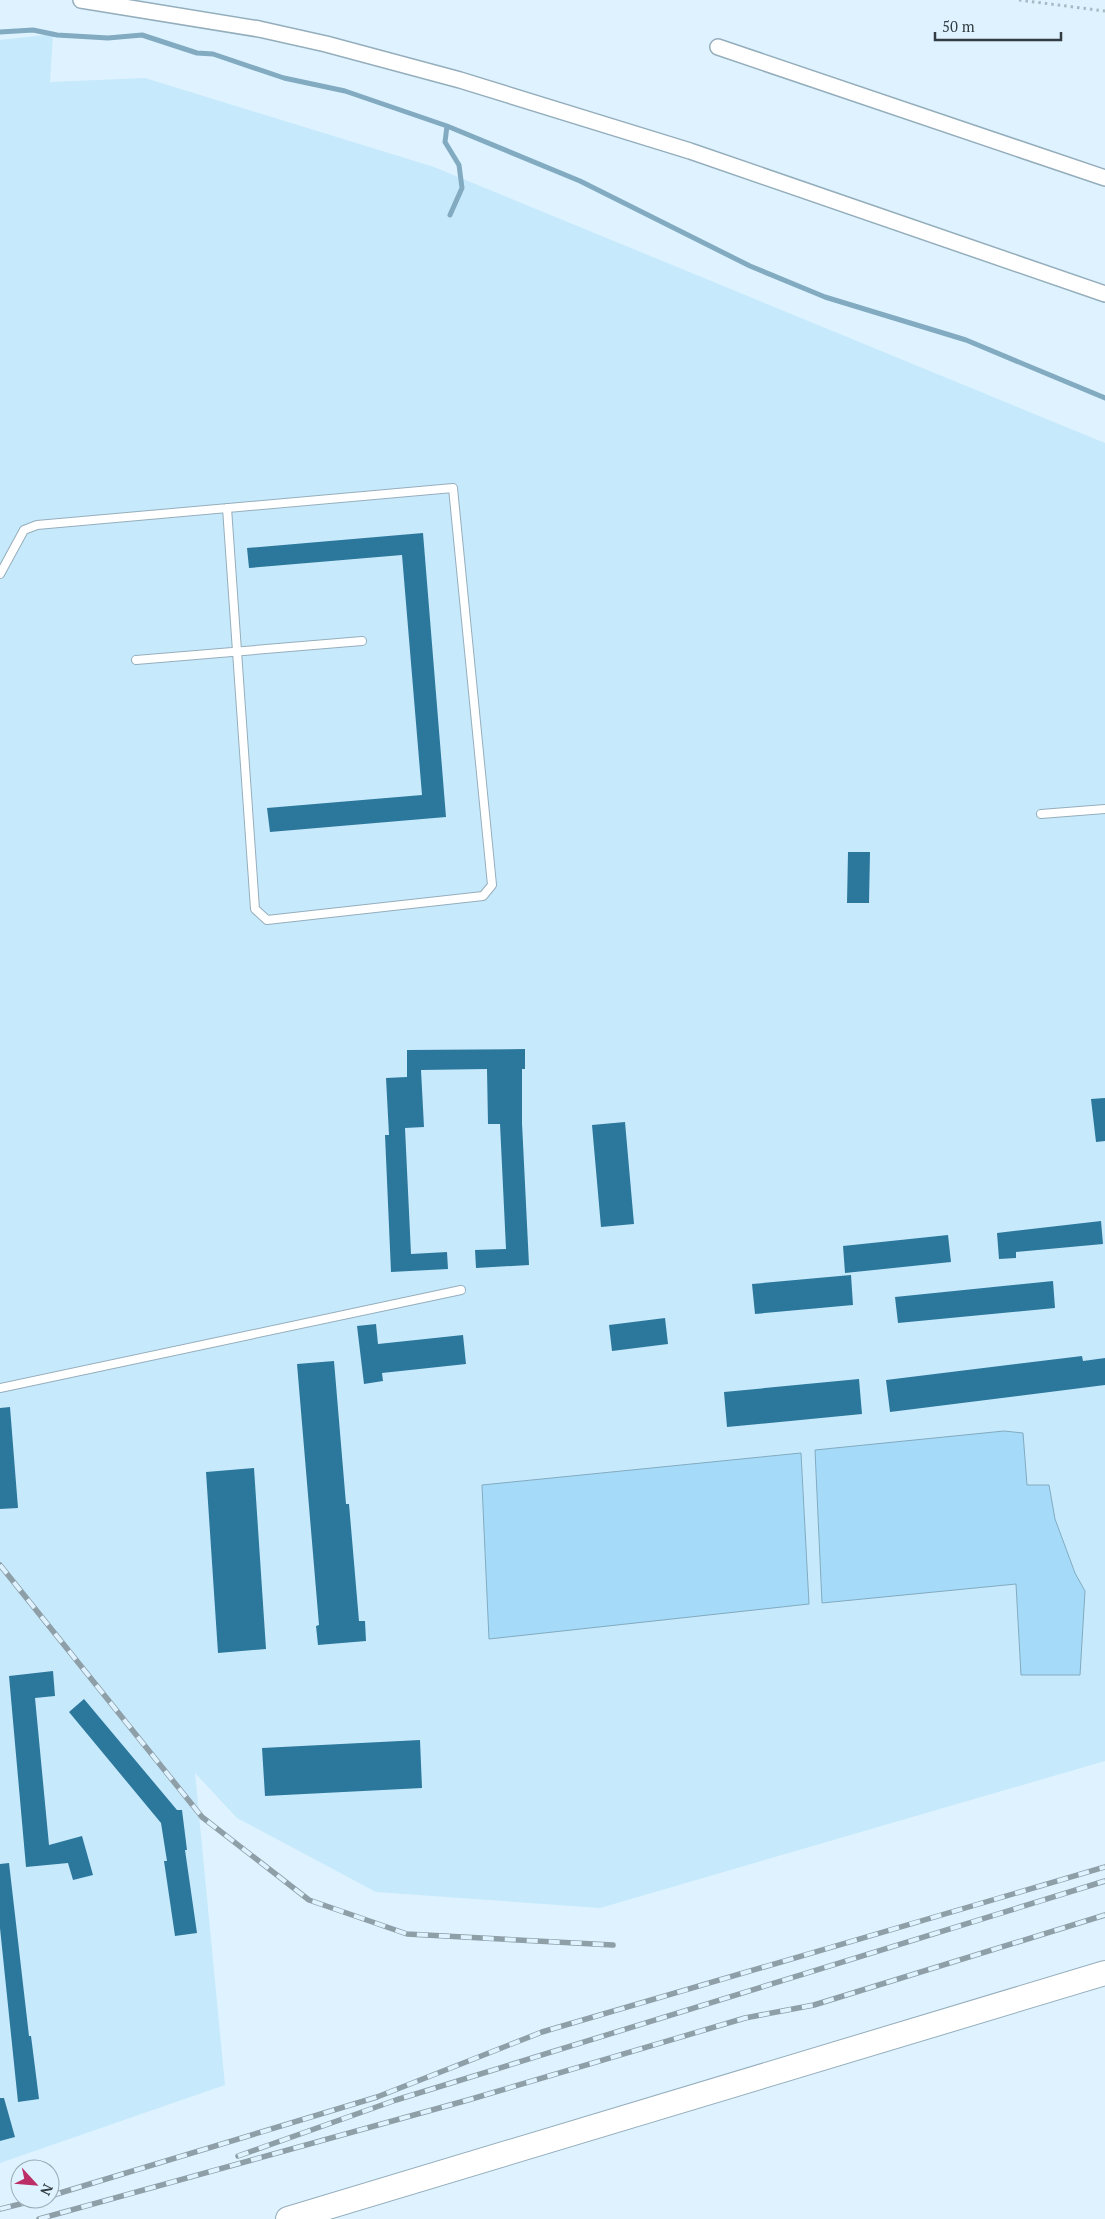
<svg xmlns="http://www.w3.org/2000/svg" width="1105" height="2219" viewBox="0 0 1105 2219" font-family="'PT Serif',serif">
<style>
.built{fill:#c7e9fc}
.water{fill:#a5dbf8;stroke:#82abc1}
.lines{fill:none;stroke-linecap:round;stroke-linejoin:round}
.stream{stroke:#82abc1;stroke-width:5}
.building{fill:#2c789c}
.lane-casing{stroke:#95aebc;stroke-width:10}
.street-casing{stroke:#95aebc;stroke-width:18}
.primary-casing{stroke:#95aebc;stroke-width:26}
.path{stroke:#a8bac4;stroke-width:3;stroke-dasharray:2.5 4;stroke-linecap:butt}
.lane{stroke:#fff;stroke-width:8}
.street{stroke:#fff;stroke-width:15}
.primary{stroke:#fff;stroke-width:24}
.rail-casing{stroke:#8f9fa8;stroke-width:5.5}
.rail{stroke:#def3ff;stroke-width:4;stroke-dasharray:11;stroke-linecap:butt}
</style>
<rect width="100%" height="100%" fill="#def3ff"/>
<path class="built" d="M53 34 50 82 145 78 434 167 1105 443V1761L600 1908 376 1892 237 1818 195 1773 225 2085 0 2163V40Z"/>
<path class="water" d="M1004 1431 1023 1433 1027 1485H1049L1055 1519 1075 1573 1085 1591 1080 1675H1021L1016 1584 822 1603 815 1450Z
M801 1453 809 1604 489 1639 482 1485Z"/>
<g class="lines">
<path class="stream" d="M0 32 33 30 57 35 108 38 142 35 197 53 213 54 284 78 345 91 447 126 580 181 750 266 825 297 966 340 1105 398
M447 126 445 142 459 165 462 188 450 215"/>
</g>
<path class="building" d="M423 533 446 817 270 832 267 808 422 795 402 555 249 568 247 548Z
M848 852H870L869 903H847Z
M525 1049V1069H522V1123L529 1265 476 1268 475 1250 506 1249 500 1124H488L487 1069 421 1070 424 1127 405 1128 411 1254 447 1252 448 1269 391 1272 385 1135H389L386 1078 407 1077V1050Z
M1105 1098V1141L1096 1142 1091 1099Z
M625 1122 634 1224 601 1227 592 1125Z
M1101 1221 1103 1244 1016 1252V1258L999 1259 997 1233Z
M948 1235 951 1262 845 1273 843 1246Z
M851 1275 853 1305 755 1314 752 1284Z
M1053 1281 1055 1308 898 1323 895 1297Z
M665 1318 668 1344 612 1351 609 1325Z
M376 1324 378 1344 463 1335 466 1364 382 1373 383 1381 364 1384 357 1326Z
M1082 1356 1083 1361 1105 1358V1385L890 1412 886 1380Z
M334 1361 346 1504H349L359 1621H365L366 1641 318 1645 316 1626 319 1625 297 1364Z
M859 1379 862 1414 727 1427 724 1392Z
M10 1407 18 1508 0 1509V1408Z
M254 1468 266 1649 218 1653 206 1472Z
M53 1671 55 1696 35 1698 49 1845 82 1836 93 1875 73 1880 68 1863 26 1867 9 1676Z
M84 1699 177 1810H182L187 1850H185L197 1933 175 1936 164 1861H167L161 1823 69 1712Z
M420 1740 422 1788 265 1796 262 1748Z
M9 1863 29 2036H31L39 2099 18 2102 0 1928V1864Z
M0 2098H4L15 2137 0 2141Z"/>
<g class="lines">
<g class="lane-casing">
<path id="lane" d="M0 574 24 530 37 525 453 488 492 885 483 896 267 920 255 909 227 508
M136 660 362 641
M1041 814 1105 809
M0 1388 461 1290"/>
</g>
<g class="street-casing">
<path id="street" d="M81 0 259 29 326 44 460 80 690 151 1105 294
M718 47 1105 178"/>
</g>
<g class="primary-casing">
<path id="primary" d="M288 2219 1105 1973"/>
</g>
<path class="path" d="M1019 0 1105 11"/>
<use href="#lane" class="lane"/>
<use href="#street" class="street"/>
<use href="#primary" class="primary"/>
<g class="rail-casing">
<path id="rail" d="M0 1565 202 1817 309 1900 407 1934 613 1945
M238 2156 396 2100 1105 1881
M50 2196 377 2097 542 2032 1105 1867
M0 2209 40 2199
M39 2219 468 2100 745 2018 814 2005 1105 1915"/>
</g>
<use href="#rail" class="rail"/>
</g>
<g transform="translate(35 2184) rotate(116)"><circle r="24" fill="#def3ff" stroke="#99aab3"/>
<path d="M0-4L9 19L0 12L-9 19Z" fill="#bb2f66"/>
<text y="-8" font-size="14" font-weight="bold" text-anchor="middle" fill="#323c42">N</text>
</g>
<path d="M935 32v8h126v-8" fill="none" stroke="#323c42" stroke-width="2.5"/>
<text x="942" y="32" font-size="15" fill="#323c42" stroke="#def3ff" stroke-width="4" paint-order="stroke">50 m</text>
</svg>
